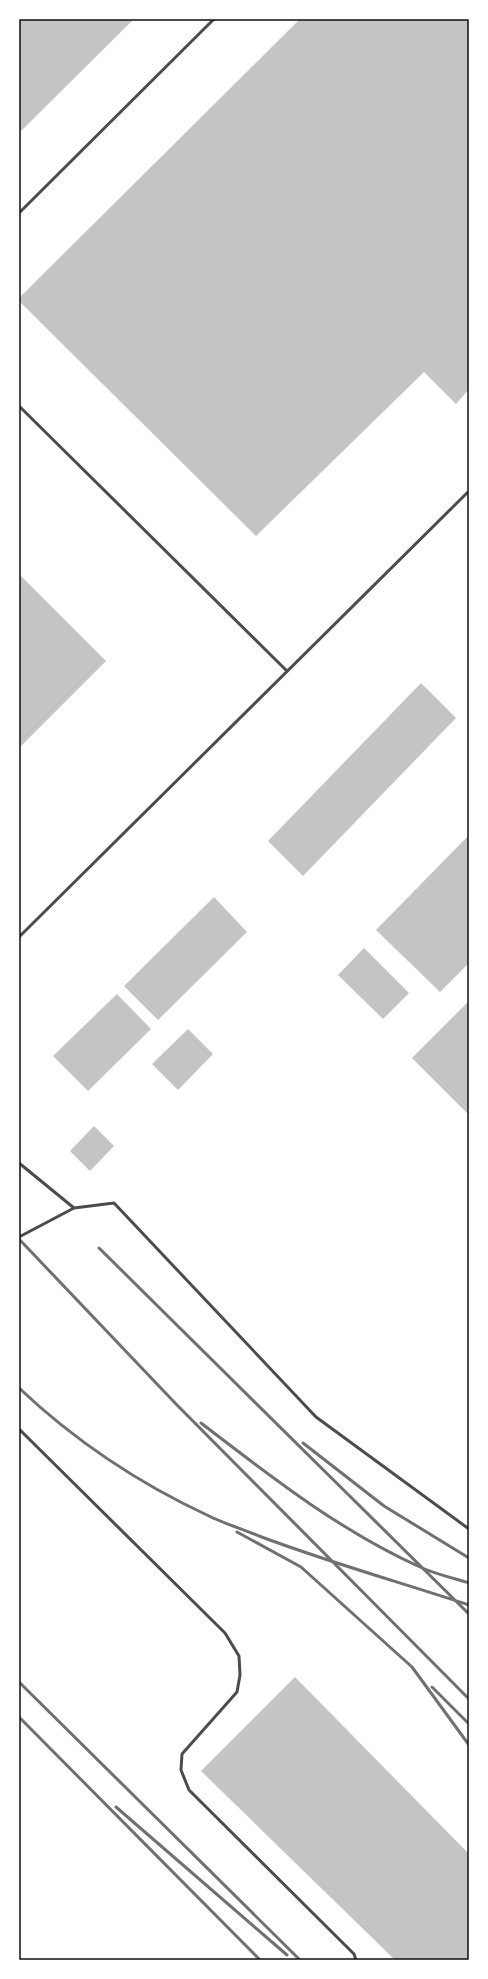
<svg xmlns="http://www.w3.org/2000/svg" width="488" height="1979" viewBox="0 0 488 1979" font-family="'PT Sans',sans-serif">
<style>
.building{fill:#c4c4c4}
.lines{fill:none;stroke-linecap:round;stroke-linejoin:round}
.service{stroke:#4c4c4c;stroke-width:3}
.rail{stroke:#707070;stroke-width:3}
.neatline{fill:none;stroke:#111;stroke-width:1.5}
</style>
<rect width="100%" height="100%" fill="#fff"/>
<path class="building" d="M19 19H134L19 133Z
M300 19H469V389L456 404 424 372 256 536 19 301V298Z
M19 574 106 661 19 748Z
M421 683 456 718 303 876 268 841Z
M469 835V963L440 992 376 930Z
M214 897 247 932 158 1020 124 986Z
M364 948 409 993 383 1019 338 975Z
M117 994 151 1029 88 1091 53 1056Z
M469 1001V1115L412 1058Z
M188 1029 213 1054 178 1090 152 1064Z
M94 1126 114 1146 90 1171 70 1151Z
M295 1677 469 1854V1960H395L201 1771Z"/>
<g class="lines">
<path class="service" d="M19 213 214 19
M19 406 287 671
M19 937 469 491
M19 1163 74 1208 114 1203 316 1417 469 1529
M19 1237 74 1208
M19 1429 225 1633 239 1656 240 1675 237 1692 182 1754 181 1770 189 1790 354 1954 356 1960"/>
<path class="rail" d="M19 1239 176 1404 469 1699
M99 1248 469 1614
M19 1388C74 1440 140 1484 209 1516 225 1524 243 1529 259 1536 328 1562 399 1582 469 1605
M201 1423C270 1476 340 1531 420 1567 435 1574 453 1578 469 1583
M303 1443 384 1506 469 1558
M237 1532 301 1567 412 1667 469 1745
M19 1682 300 1960
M432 1687 469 1724
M19 1717 260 1960
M116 1807 287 1955"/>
</g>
<rect width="488" height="1979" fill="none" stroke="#ffffff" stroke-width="40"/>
<rect x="20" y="20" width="448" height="1939" class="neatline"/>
</svg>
